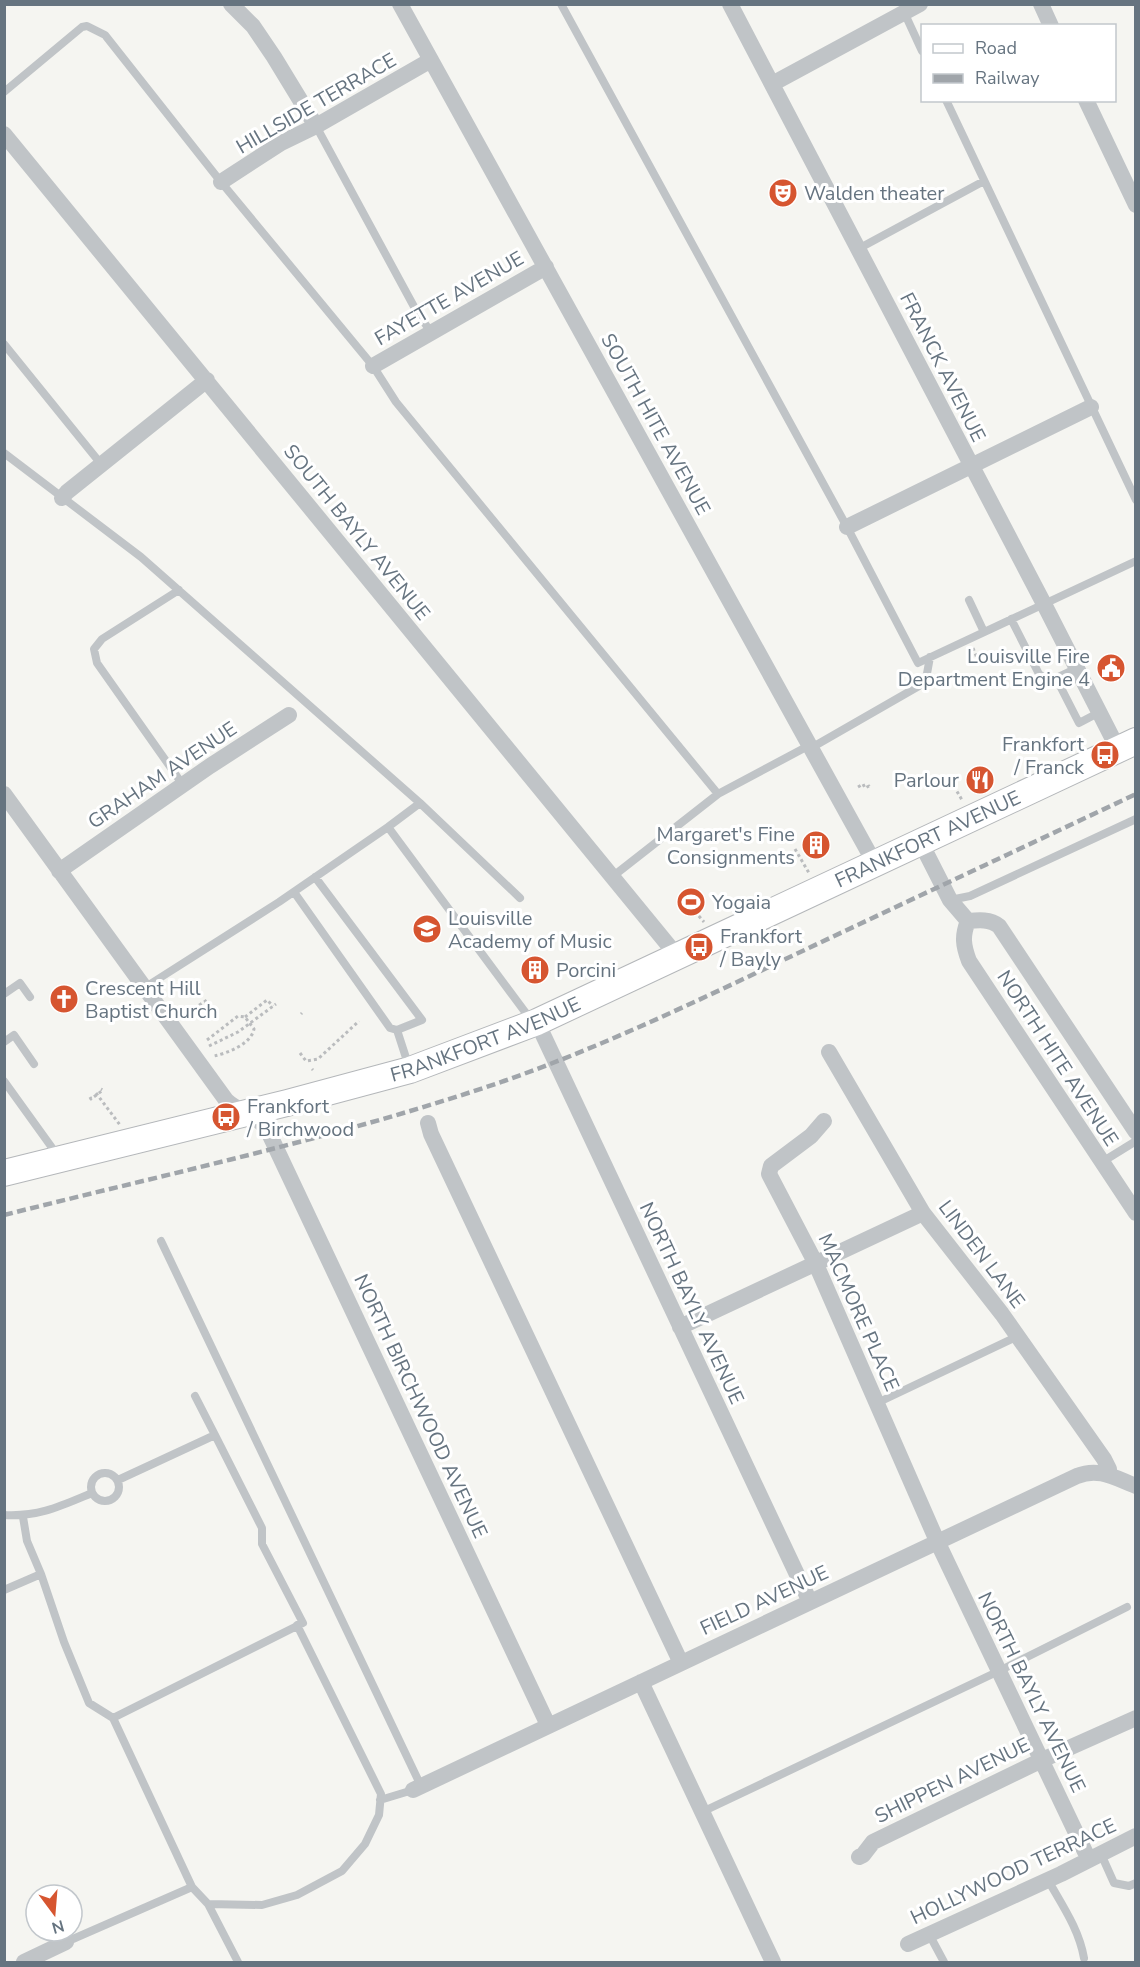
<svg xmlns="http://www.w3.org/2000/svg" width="1140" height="1967" viewBox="0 0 1140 1967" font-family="'Nunito Sans',sans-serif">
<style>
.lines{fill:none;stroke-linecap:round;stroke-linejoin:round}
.primary-casing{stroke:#b4b7ba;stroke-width:28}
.path{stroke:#babcbe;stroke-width:3;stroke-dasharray:3 3;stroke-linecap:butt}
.service{stroke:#c0c4c7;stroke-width:8}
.minor{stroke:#c0c4c7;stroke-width:16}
.primary{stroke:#fff;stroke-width:26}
.rail{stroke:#a0a5aa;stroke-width:4.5;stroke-dasharray:9 4.5;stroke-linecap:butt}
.labels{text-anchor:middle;stroke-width:6;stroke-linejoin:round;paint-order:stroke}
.street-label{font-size:20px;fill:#667480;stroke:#fff}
.poi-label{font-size:20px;fill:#667480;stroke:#fff;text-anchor:start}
</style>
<rect width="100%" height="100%" fill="#f5f5f1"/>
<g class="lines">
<g class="primary-casing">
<g id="primary">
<path id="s1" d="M4 1173 287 1103 410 1070 537 1022 1136 741"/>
</g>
</g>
<path class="path" d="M973 648 977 658
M951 781 962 800
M858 787 863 784 865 788 869 786 870 788
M795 849 809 873
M691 907 704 922
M301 1014 302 1013
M184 1015 207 1000
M245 1017 267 1000 273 1006
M207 1040 238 1016 245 1017 254 1029C251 1044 228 1053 214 1056
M209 1046 238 1032 276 1004
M300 1053 306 1061 318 1059 359 1021
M312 1069 313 1070
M96 1093 120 1125
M90 1097 91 1099 103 1090 101 1089"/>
<path class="service" d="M561 4 847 527 918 663 1136 561
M904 12 922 51
M4 92 82 27 87 26 105 35 221 182 373 366 396 402 718 794 612 877
M946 100 1136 500
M316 126 418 314 431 332
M858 249 984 181
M4 344 101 464
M4 453 141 557 420 803 388 827 279 902 144 988
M179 590 102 639 94 649 97 663 183 785
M969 600 984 632
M1011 619 1039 674 1046 679 1056 678
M1077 668 1056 678 1079 723 1100 712
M811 748 919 686 926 679 930 657
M718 794 810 745
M420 803 520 898
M388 827 531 1020
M315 877 422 1020 397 1030 409 1067
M294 892 390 1028 397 1030
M950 900 970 896 1136 819
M4 994 20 983 30 997
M4 1042 14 1035 34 1064
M4 1081 58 1156
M1102 1162 1136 1141
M161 1241 421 1786
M877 1403 1018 1336
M91 1487a14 14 0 1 1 28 0a14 14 0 1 1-28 0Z
M118 1480 215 1435 195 1396
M4 1515C39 1517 61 1506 92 1493
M23 1517 27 1541 41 1574 64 1642 89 1703 113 1718
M4 1590 41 1574
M380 1800 413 1790
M702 1812 999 1671 1127 1607
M1101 1854 1114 1883 1129 1886 1136 1883
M1048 1880C1062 1905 1079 1929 1084 1958
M192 1887 208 1904 262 1905 297 1895 342 1871 365 1844 379 1815 381 1794 297 1625
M208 1904 238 1962
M929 1934 944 1962
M66 1942 192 1887 113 1718 303 1623 262 1544V1528L215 1435"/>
<path class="minor" d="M231 4 253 26 274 57 316 126
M400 4 875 864
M730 4 1044 604 1118 749
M1041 4 1051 26
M772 84 920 4
M1086 100 1136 205
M4 134 678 957
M221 182 281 143 316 126 431 60
M373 366 546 267
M62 498 67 492 207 380
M847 527 1091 407
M4 794 226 1100C240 1113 254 1113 267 1129L548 1725
M921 843 950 900 968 921
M59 871 210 766 289 715
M537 1022 810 1602
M829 1052 923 1213 1002 1314 1104 1459 1109 1469 1108 1475
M824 1121 811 1136 771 1166 769 1174 815 1262 937 1541 1089 1860
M428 1123 431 1134 681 1663
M1136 1132 999 926C990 919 979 920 968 921 962 936 963 945 969 961L1136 1213
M680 1327 923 1213
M641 1682 773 1962
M413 1790 1077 1476C1099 1467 1115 1478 1136 1486
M859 1857 863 1855 873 1842 1042 1760 1136 1718
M908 1944 1061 1874 1136 1836
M24 1962 66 1942"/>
<use href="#primary" class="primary"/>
<path class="rail" d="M4 1215C171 1173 341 1137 504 1081 604 1046 699 1000 794 955 908 901 1022 848 1136 794"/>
</g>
<defs>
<g id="theatre-disc" transform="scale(1.5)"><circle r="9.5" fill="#d65530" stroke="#fff"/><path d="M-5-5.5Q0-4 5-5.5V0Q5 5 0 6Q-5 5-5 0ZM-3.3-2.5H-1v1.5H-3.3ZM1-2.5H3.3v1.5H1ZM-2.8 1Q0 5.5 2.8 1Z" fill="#fff"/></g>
<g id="civic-disc" transform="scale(1.5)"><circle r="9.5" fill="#d65530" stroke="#fff"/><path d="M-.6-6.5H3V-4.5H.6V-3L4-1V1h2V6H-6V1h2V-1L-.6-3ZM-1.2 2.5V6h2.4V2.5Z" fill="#fff"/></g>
<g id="bus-disc" transform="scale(1.5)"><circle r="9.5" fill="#d65530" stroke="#fff"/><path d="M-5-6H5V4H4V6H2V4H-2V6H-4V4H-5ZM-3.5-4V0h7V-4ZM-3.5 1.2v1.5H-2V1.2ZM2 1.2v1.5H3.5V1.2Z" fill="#fff"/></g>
<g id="restaurant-disc" transform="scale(1.5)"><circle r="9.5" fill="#d65530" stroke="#fff"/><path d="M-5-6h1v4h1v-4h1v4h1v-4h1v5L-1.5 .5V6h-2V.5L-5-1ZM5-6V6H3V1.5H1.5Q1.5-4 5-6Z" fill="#fff"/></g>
<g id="building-disc" transform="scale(1.5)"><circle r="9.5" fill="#d65530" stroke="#fff"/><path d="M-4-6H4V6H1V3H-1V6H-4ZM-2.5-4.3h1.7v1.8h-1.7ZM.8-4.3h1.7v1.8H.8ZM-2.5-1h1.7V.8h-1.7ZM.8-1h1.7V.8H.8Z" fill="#fff"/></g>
<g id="stadium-disc" transform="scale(1.5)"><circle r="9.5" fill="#d65530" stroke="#fff"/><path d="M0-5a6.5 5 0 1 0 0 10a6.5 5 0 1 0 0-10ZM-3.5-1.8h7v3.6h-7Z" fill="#fff"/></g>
<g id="school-disc" transform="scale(1.5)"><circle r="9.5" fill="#d65530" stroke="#fff"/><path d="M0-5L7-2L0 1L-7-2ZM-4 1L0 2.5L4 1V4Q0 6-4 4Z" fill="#fff"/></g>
<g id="church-disc" transform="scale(1.5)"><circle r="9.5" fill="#d65530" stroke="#fff"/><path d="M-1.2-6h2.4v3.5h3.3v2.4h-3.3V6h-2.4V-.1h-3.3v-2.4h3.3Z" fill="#fff"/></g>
</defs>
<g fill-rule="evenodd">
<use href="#theatre-disc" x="783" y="193"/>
<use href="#civic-disc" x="1111" y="668"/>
<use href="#bus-disc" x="1105" y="755"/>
<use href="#restaurant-disc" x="980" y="780"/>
<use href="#building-disc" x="816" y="845"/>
<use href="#stadium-disc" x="691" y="902"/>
<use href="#school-disc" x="427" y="929"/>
<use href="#bus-disc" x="699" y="947"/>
<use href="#building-disc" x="535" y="970"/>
<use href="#church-disc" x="64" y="999"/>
<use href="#bus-disc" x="226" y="1117"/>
</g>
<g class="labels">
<g class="street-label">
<text transform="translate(316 103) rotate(-30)" y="7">HILLSIDE TERRACE</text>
<text transform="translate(449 298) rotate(-30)" y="7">FAYETTE AVENUE</text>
<text transform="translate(943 367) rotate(63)" y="7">FRANCK AVENUE</text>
<text transform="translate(656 424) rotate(61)" y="7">SOUTH HITE AVENUE</text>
<text transform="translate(357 532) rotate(51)" y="7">SOUTH BAYLY AVENUE</text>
<text transform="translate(162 775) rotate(-34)" y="7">GRAHAM AVENUE</text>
<text dy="7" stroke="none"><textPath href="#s1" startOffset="986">FRANKFORT AVENUE</textPath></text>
<text dy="7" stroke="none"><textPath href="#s1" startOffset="500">FRANKFORT AVENUE</textPath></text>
<text transform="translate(1058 1058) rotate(57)" y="7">NORTH HITE AVENUE</text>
<text transform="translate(982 1254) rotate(53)" y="7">LINDEN LANE</text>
<text transform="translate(692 1303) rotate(65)" y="7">NORTH BAYLY AVENUE</text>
<text transform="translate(859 1312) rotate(66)" y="7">MACMORE PLACE</text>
<text transform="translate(421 1406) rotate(65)" y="7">NORTH BIRCHWOOD AVENUE</text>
<text transform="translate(764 1600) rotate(-25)" y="7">FIELD AVENUE</text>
<text transform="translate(1032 1692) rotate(64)" y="7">NORTH BAYLY AVENUE</text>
<text transform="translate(952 1780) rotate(-26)" y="7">SHIPPEN AVENUE</text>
<text transform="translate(1013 1871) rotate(-25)" y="7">HOLLYWOOD TERRACE</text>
</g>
<g class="poi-label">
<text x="804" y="200">Walden theater</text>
<text x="1090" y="663" text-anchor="end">Louisville Fire<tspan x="1090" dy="23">Department Engine 4</tspan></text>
<text x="1084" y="751" text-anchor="end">Frankfort<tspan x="1084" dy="23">/ Franck</tspan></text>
<text x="959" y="787" text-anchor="end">Parlour</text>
<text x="795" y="841" text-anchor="end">Margaret's Fine<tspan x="795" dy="23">Consignments</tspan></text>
<text x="712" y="909">Yogaia</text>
<text x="448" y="925">Louisville<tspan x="448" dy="23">Academy of Music</tspan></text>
<text x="720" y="943">Frankfort<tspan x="720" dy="23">/ Bayly</tspan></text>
<text x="556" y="977">Porcini</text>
<text x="85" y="995">Crescent Hill<tspan x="85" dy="23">Baptist Church</tspan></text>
<text x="247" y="1113">Frankfort<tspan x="247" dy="23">/ Birchwood</tspan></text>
</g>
</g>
<rect width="1140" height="1967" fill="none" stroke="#667480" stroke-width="12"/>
<rect x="921" y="24" width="195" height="78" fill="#ffffff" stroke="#c2c7cc" stroke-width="1.5"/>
<rect x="933" y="44" width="30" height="9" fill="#ffffff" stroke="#c2c7cc" stroke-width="1.5"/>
<text x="975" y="54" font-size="18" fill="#667480">Road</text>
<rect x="933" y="74" width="30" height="9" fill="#a0a5aa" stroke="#c2c7cc" stroke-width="1.5"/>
<text x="975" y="84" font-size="18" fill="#667480">Railway</text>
<g transform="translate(54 1913) rotate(164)"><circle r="28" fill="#ffffff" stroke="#c2c7cc" stroke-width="1.5"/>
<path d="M0-4.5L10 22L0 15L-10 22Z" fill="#d65530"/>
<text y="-9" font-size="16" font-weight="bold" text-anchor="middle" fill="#667480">N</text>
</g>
</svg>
